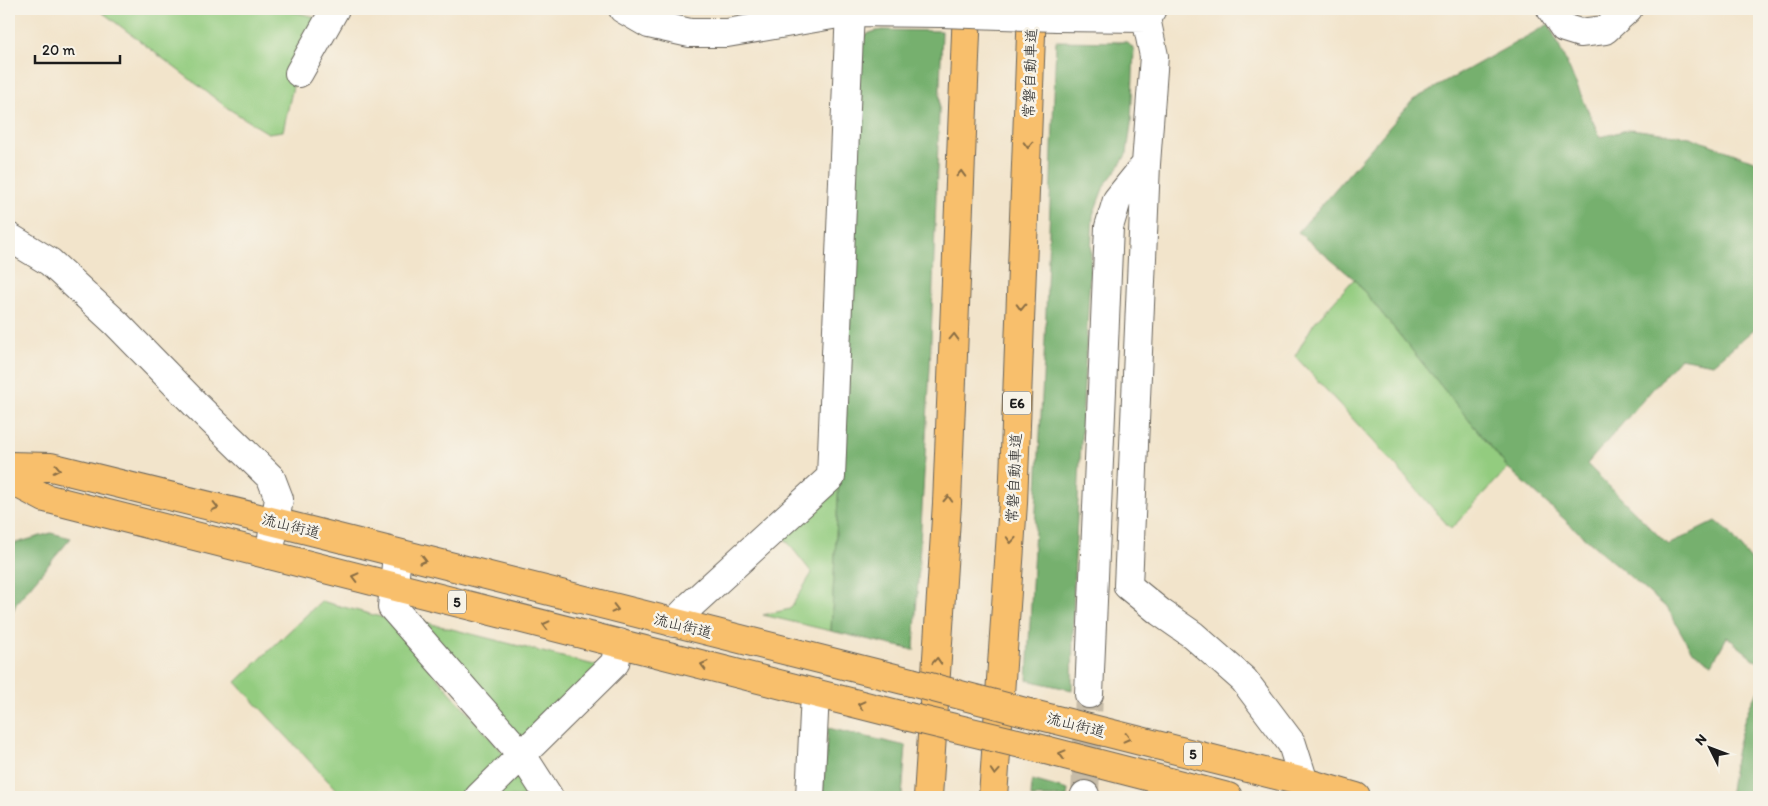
<svg xmlns="http://www.w3.org/2000/svg" width="1768" height="806" viewBox="0 0 1768 806" font-family="Itim,'Klee One',sans-serif">
<style>
.green{fill:#93cc7f;stroke:#58744e}
.forest{fill:#76b06e;stroke:#496645}
.lines{fill:none;stroke-linecap:round;stroke-linejoin:round}
.minor-tunnel{stroke:#c7bca8;stroke-width:28;stroke-dasharray:28 14;stroke-linecap:butt}
.minor-casing{stroke:#676259;stroke-width:30}
.major-casing{stroke:#676259;stroke-width:30}
.highway-casing{stroke:#676259;stroke-width:30}
.minor{stroke:#fff;stroke-width:28}
.major{stroke:#f8bf6c;stroke-width:28}
.highway{stroke:#f8bf6c;stroke-width:28}
.minor-bridge-casing{stroke:#676259;stroke-width:30;stroke-linecap:butt}
.major-bridge-casing{stroke:#676259;stroke-width:30;stroke-linecap:butt}
.minor-bridge{stroke:#fff;stroke-width:28}
.major-bridge{stroke:#f8bf6c;stroke-width:28}
.oneway{stroke:#8a6e44}
.labels{text-anchor:middle;stroke-width:5;stroke-linejoin:round;paint-order:stroke}
.shield{fill:#f7f3e8;stroke:#5e5c59;stroke-width:1}
.shield-label{font-size:14px;font-weight:bold;fill:#1c1c1c}
.street-label{font-size:15px;fill:#1c1c1c;stroke:#f7f3e8}
</style>
<rect width="100%" height="100%" fill="#f7f3e8"/>
<filter id="ink" filterUnits="userSpaceOnUse"><feTurbulence type="fractalNoise" baseFrequency=".02" numOctaves="2"/><feDisplacementMap in="SourceGraphic" scale="10" xChannelSelector="R" yChannelSelector="G"/><feConvolveMatrix kernelMatrix="1 2 1 2 8 2 1 2 1" color-interpolation-filters="sRGB"/></filter>
<filter id="wash" filterUnits="userSpaceOnUse"><feTurbulence type="fractalNoise" baseFrequency=".0096" numOctaves="4" result="noise"/><feDisplacementMap in="SourceGraphic" scale="20" xChannelSelector="R" yChannelSelector="G"/><feGaussianBlur stdDeviation="1.12" result="paint"/><feColorMatrix in="noise" values="0 0 0 0 0 0 0 0 0 0 0 0 0 0 0 0 0 1.4 0 .05"/><feComposite in="paint" operator="in"/></filter>
<g filter="url(#wash)">
<rect width="100%" height="100%" fill="#f2e4cb"/>
<path class="green" d="M98 9H276L308 15 313 17 321 24 296 73 283 131 268 133 229 109Z
M1354 279 1508 468 1451 529 1396 466 1295 356 1314 323Z
M839 483 831 631 763 615 790 609 812 573 781 534Z
M321 601 385 618 507 757 467 797H343L236 682Z
M420 621 598 666 522 743Z
M518 772 536 797H494Z"/>
<path class="forest" d="M1549 24 1600 137 1631 129 1690 137 1759 163V325L1713 364 1680 358 1587 464 1668 545 1716 521 1729 532 1759 570V663L1727 637 1712 664 1691 650 1668 609 1586 539 1508 468 1354 279 1298 232 1413 100Z
M882 30 942 31 930 368 914 650 831 631 858 120C858 101 855 52 864 37 868 32 876 31 882 30Z
M1056 41 1127 42 1134 49 1131 125 1127 153 1118 168 1104 186 1093 215 1074 576 1072 690 1027 680 1045 339Z
M51 533 71 538 17 602 9 620V545Z
M1759 690V797H1729C1734 766 1740 715 1759 690Z
M828 728 906 746 902 797H822Z
M1032 780 1068 790 1067 797H1031Z"/>
</g>
<g filter="url(#ink)">
<g class="lines">
<path class="minor-tunnel" d="M1085 795 1089 694"/>
<g class="minor-casing">
<path id="minor" d="M623 9 649 24 690 33H727L850 12 941 13
M1140 9 1146 18 1154 56 1146 164 1128 586 1160 612 1193 635 1244 680 1292 744 1304 782
M1551 9 1564 28 1580 33 1605 30 1628 9
M1057 17 1146 18 1152 9
M299 73 335 9
M9 237 50 262 116 323 197 406 271 478 279 499 269 555
M397 554 392 607 522 755 549 797
M674 623 692 604 831 477 850 9
M1089 694 1109 227 1117 200 1146 164
M479 797 615 663 619 643
M810 797 815 693
M1084 797 1085 795"/>
</g>
<g class="major-casing">
<path id="major" d="M9 466 51 467 275 522 911 682
M9 479 45 498 909 717
M1029 713 1304 782 1356 797
M1030 746 1228 797"/>
</g>
<g class="highway-casing">
<path id="highway" d="M928 797 947 503 967 9
M993 797 1013 503 1032 9"/>
</g>
<use href="#minor" class="minor"/>
<use href="#major" class="major"/>
<use href="#highway" class="highway"/>
<g class="minor-bridge-casing">
<path id="minor-bridge" d="M941 13 1057 17"/>
</g>
<g class="major-bridge-casing">
<path id="major-bridge" d="M911 682 1029 713
M909 717 1030 746"/>
</g>
<use href="#minor-bridge" class="minor-bridge"/>
<use href="#major-bridge" class="major-bridge"/>
</g>
<defs><path id="oneway-chevron" d="M-2-3.5L2.5 0L-2 3.5" fill="none" stroke-width="1.6" stroke-linecap="round" stroke-linejoin="round" transform="scale(1.25)"/></defs>
<g class="oneway">
<use href="#oneway-chevron" transform="translate(1028 145) rotate(92)"/>
<use href="#oneway-chevron" transform="translate(961 174) rotate(-88)"/>
<use href="#oneway-chevron" transform="translate(1021 307) rotate(92)"/>
<use href="#oneway-chevron" transform="translate(954 337) rotate(-88)"/>
<use href="#oneway-chevron" transform="translate(57 469) rotate(12)"/>
<use href="#oneway-chevron" transform="translate(948 499) rotate(-87)"/>
<use href="#oneway-chevron" transform="translate(215 507) rotate(14)"/>
<use href="#oneway-chevron" transform="translate(1011 540) rotate(94)"/>
<use href="#oneway-chevron" transform="translate(423 560) rotate(14)"/>
<use href="#oneway-chevron" transform="translate(355 577) rotate(-166)"/>
<use href="#oneway-chevron" transform="translate(615 609) rotate(14)"/>
<use href="#oneway-chevron" transform="translate(546 625) rotate(-166)"/>
<use href="#oneway-chevron" transform="translate(937 661) rotate(-86)"/>
<use href="#oneway-chevron" transform="translate(704 665) rotate(-166)"/>
<use href="#oneway-chevron" transform="translate(861 705) rotate(-166)"/>
<use href="#oneway-chevron" transform="translate(1127 738) rotate(14)"/>
<use href="#oneway-chevron" transform="translate(1062 754) rotate(-165)"/>
<use href="#oneway-chevron" transform="translate(995 772) rotate(94)"/>
</g>
</g>
<g class="labels">
<g class="shield">
<rect x="1003" y="391.5" width="28" height="23" rx="4"/>
<rect x="448" y="590.5" width="18" height="23" rx="4"/>
<rect x="1184" y="742.5" width="18" height="23" rx="4"/>
</g>
<g class="shield-label">
<text x="1017" y="408">E6</text>
<text x="457" y="607">5</text>
<text x="1193" y="759">5</text>
</g>
<g class="street-label">
<text transform="translate(1030 73) rotate(-88)" y="5">常磐自動車道</text>
<text transform="translate(1014 478) rotate(-87)" y="5">常磐自動車道</text>
<text transform="translate(291 526) rotate(14)" y="5">流山街道</text>
<text transform="translate(683 626) rotate(14)" y="5">流山街道</text>
<text transform="translate(1076 725) rotate(14)" y="5">流山街道</text>
</g>
</g>
<rect width="1768" height="806" fill="none" stroke="#f7f3e8" stroke-width="30"/>
<g transform="translate(1710 748) rotate(312)" stroke="#f7f3e8" stroke-width="4" paint-order="stroke">
<path d="M0-4L9 19L0 12L-9 19Z" fill="#1c1c1c"/>
<text y="-8" font-size="14" font-weight="bold" text-anchor="middle" fill="#1c1c1c">N</text>
</g>
<path d="M35 55v8h85v-8" fill="none" stroke="#1c1c1c" stroke-width="2.5"/>
<text x="42" y="55" font-size="15" fill="#1c1c1c" stroke="#f7f3e8" stroke-width="4" paint-order="stroke">20 m</text>
</svg>
